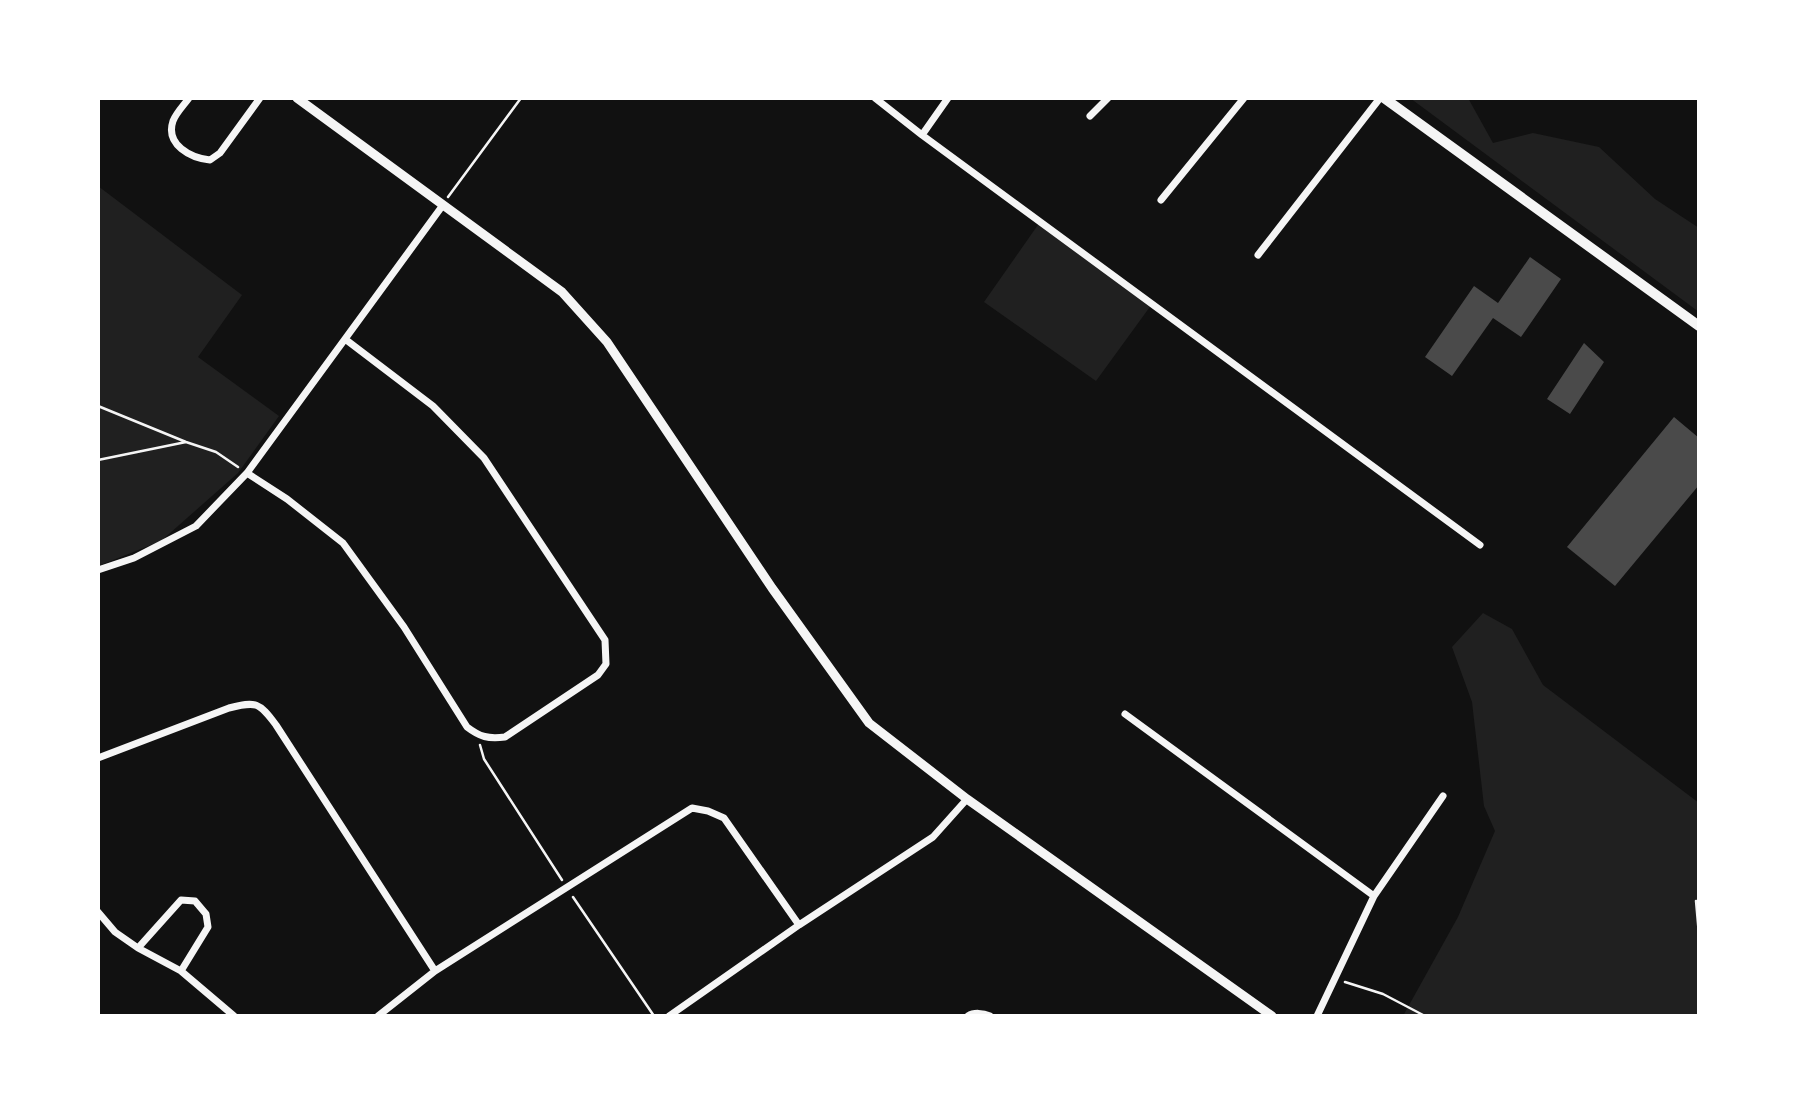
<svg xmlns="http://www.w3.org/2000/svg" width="1797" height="1114" viewBox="0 0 1797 1114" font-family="'Asap Condensed',sans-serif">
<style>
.green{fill:#202020}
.building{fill:#4a4a4a}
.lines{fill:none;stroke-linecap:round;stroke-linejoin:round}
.path{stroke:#f5f5f5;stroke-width:2.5}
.minor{stroke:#f5f5f5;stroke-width:7}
.tertiary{stroke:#f5f5f5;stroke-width:9}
.secondary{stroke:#f5f5f5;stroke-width:10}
</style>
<rect width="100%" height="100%" fill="#111"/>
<path class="green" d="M1410 98H1468L1493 143 1533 133 1599 147 1655 199 1699 228V312Z
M98 186 242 295 198 357 279 416 238 473 161 541 98 566Z
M1040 222 1152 304 1096 381 984 302Z
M1483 613 1512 629 1543 685 1699 803V1016H1403L1458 917 1495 831 1484 806 1472 702 1452 647Z"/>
<path class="building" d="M1530 257 1561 279 1521 337 1493 318 1452 376 1425 357 1474 286 1498 303Z
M1584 343 1604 362 1570 414 1547 399Z
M1674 417 1699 438V485L1615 586 1567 547Z"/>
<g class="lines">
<path class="path" d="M448 197 521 98
M98 406 186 442 216 452 238 467
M98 460 186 442
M480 745 484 759 562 880
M573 897 654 1016
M1699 902 1696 901 1699 935
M1345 982 1383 994 1425 1016"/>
<path class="minor" d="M189 98C184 105 176 113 173 121 165 145 191 158 210 160L220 153 260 98
M875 98 922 135 1480 545
M1090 116 1108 98
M922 135 948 98
M1161 200 1244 98
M1258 255 1380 98
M247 473 287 499 343 543 404 627 467 727C480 737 488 739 505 737L598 675 606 664 605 640 484 458 433 406 345 339
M98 570 134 558 196 526 247 473 443 205
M1125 714 1374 896
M98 758 229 708C256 701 259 702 276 725L435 971
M98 912 115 932 138 948 181 971 234 1016
M138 948 181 900 195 901 206 914 208 927 181 971
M378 1016 435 971 692 808 708 811 724 818 799 925
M669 1016 799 925 933 837 967 799
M968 1016C974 1012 983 1013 990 1016
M1317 1016 1374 896 1443 796"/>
<path class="tertiary" d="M297 98 562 292 607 342 772 588 869 723 967 799 1272 1016"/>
<path class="secondary" d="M1384 98 1699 326"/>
</g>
<rect width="1797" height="1114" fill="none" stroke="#ffffff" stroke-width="200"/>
</svg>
